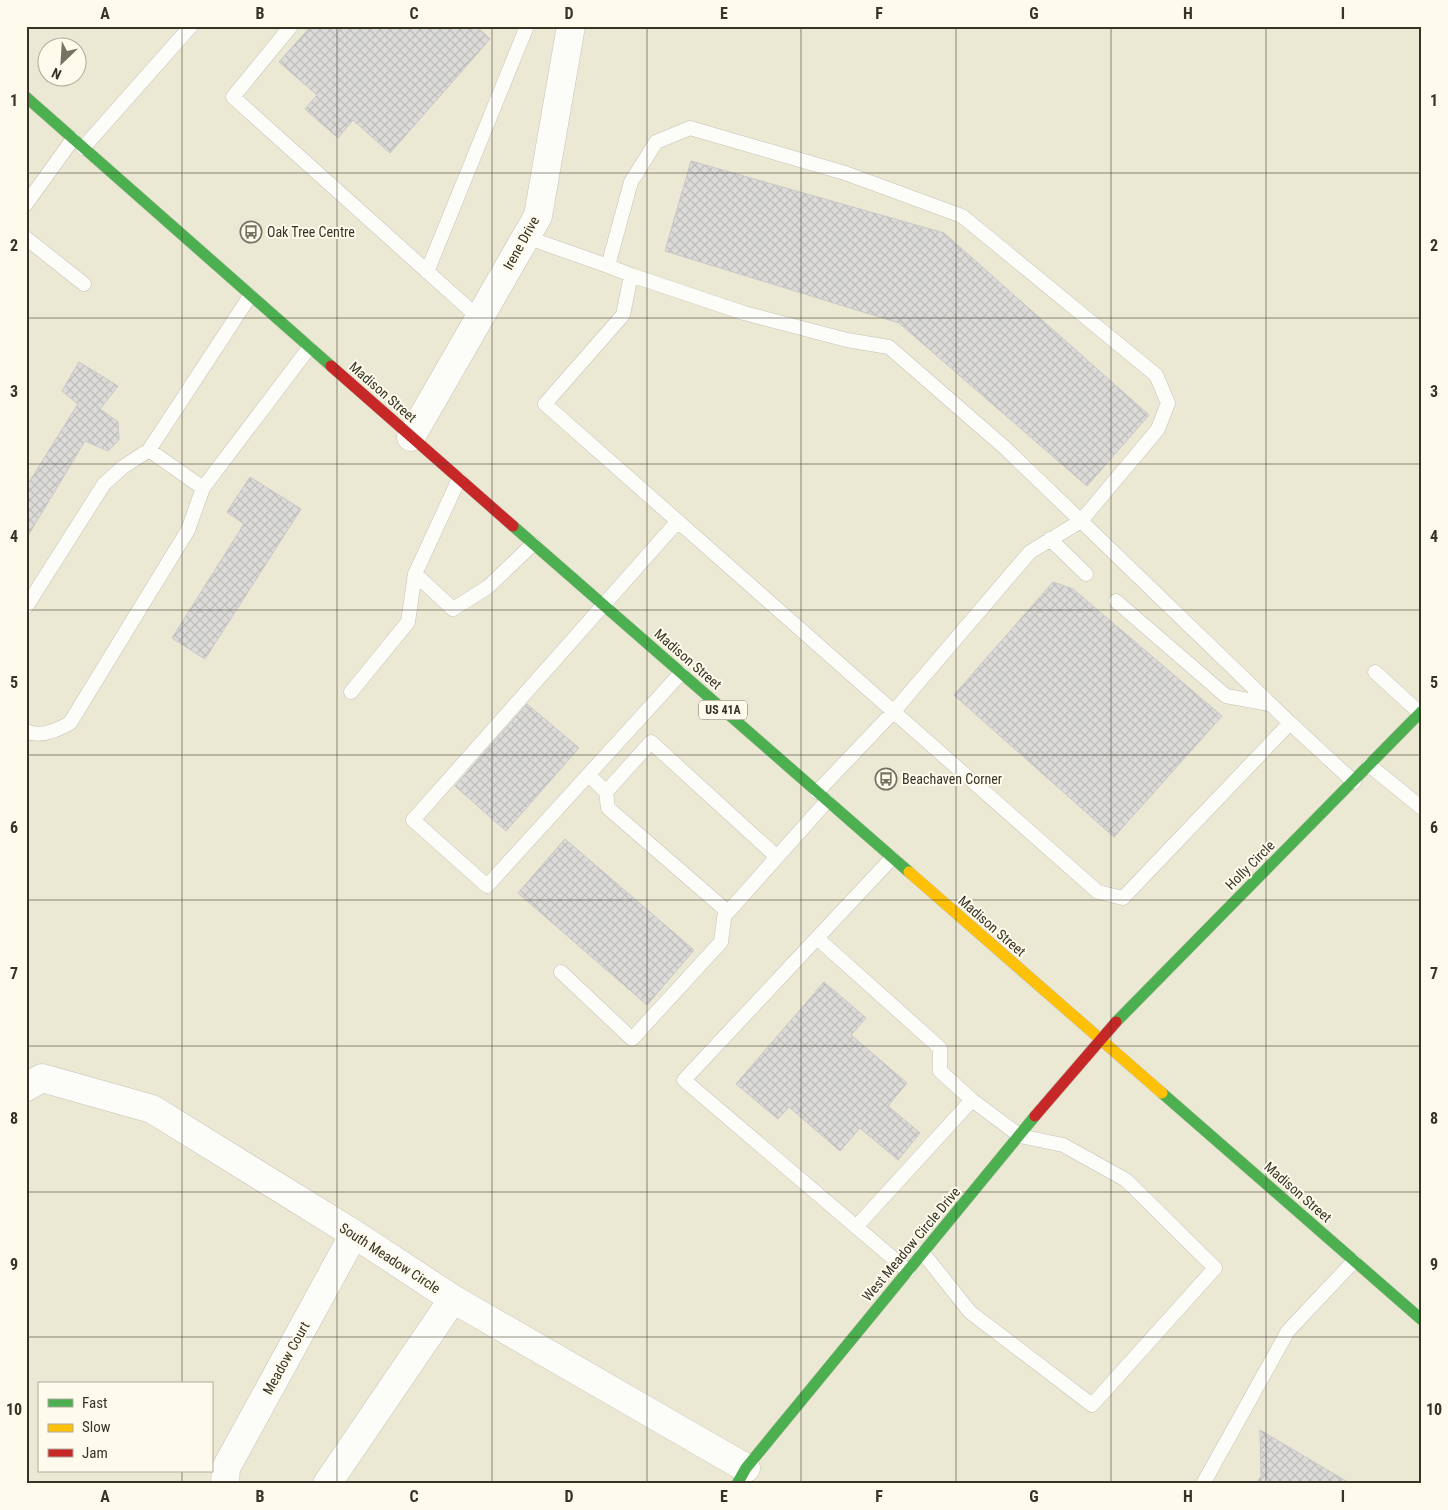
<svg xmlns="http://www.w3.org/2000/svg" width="1448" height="1510" viewBox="0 0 1448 1510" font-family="'Roboto Condensed',sans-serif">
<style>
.building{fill:url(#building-cross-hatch);stroke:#c9c8c6}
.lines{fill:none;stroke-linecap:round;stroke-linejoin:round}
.lane-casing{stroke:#c6c3b4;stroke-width:15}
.street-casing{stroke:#c6c3b4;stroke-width:29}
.fast-casing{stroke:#c6c3b4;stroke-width:12}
.slow-casing{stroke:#c6c3b4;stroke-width:12}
.jam-casing{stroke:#c6c3b4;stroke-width:12}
.lane{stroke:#fcfcf9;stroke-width:14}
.street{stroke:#fcfcf9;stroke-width:28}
.fast{stroke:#4caf50;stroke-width:11}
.slow{stroke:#ffc107;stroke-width:11}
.jam{stroke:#c62828;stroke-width:11}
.grid{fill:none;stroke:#373426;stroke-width:1;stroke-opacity:0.55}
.labels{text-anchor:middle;stroke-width:4;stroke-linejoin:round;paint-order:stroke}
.shield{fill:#fefbed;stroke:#737062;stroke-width:1}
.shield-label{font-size:12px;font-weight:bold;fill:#373426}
.poi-label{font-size:14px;fill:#373426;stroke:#fefbed;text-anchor:start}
.street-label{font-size:14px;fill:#373426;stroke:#fefbed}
.neatline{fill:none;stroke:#373426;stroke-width:2}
.grid-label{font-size:16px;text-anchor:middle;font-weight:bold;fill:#373426}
</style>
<defs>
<pattern id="building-cross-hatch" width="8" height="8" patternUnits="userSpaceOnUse" patternTransform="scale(1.25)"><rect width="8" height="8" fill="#dcdbd9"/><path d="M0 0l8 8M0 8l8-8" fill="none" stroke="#bdbdba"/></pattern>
</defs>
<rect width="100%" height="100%" fill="#ebe8d4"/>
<path class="building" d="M311 26H476L490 39 390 153 353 120 338 138 305 109 317 95 279 62Z
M691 161 944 233 1149 415 1087 486 899 323 665 251Z
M79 362 118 386 100 409 118 422 119 440 108 451 85 441 26 539V487L78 404 62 391Z
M250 477 301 509 205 659 172 638 244 524 227 512Z
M1053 582 1073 589 1222 716 1114 837 954 695Z
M527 704 579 748 506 831 455 786Z
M565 839 694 950 647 1005 518 893Z
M824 982 866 1018 851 1035 907 1083 888 1106 920 1133 898 1160 860 1128 840 1151 789 1107 778 1119 736 1084Z
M1260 1430 1351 1484H1256L1261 1476Z"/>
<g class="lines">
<g class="lane-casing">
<path id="lane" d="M291 26 233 97 479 318
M83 148 191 26
M26 204 73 139
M526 237 608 266 631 182 656 142 690 128 845 173 962 216 1156 375 1168 403 1158 429 1081 521 1290 723 1354 782
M26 238 84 284
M608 266 631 275 623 315 545 404 1098 892 1123 898 1290 723
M427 272 527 26
M631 275 744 313 847 340 889 347 1004 447 1081 521 1030 552 895 710 817 792
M250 296 149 450 203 488 309 348
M459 479 415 574 453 609 488 587 533 544
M678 521 413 820 487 886 681 673
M1050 539 1086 574
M1116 601 1226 696 1270 704
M26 607 104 484 123 467 149 450
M1375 672 1420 713
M351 692 408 622 415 574
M26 731C40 738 58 730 70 723L188 530 203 488
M1369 765 1422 808
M590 776 606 792 608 808 728 912 827 801
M606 792 651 742 777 857
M892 858 684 1080 908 1271
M817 938 940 1048V1071L972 1100
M561 972 632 1039 721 942 725 911
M856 1227 972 1100 1020 1136 1063 1145 1126 1180 1215 1268 1092 1405 970 1312 923 1253
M1203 1484 1288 1331 1354 1261"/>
</g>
<g class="street-casing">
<path id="street" d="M411 437 538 216 571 26
M26 1087 42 1078 152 1109 354 1234 453 1299 746 1468
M225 1484 226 1468 354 1234
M327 1484 453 1299"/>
</g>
<g class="fast-casing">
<path id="fast" d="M26 97 331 366
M513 526 909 872
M1116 1022 1422 711
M1162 1093 1422 1320
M737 1484 746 1468 1035 1116"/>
</g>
<g class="slow-casing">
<path id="slow" d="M909 872 1162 1093"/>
</g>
<g class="jam-casing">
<path id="jam" d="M331 366 513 526
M1035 1116 1116 1022"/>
</g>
<use href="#lane" class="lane"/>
<use href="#street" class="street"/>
<use href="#fast" class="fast"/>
<use href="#slow" class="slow"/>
<use href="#jam" class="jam"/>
</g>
<path class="grid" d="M182 26V1384M337 26V1484M492 26V1484M647 26V1484M801 26V1484M956 26V1484M1111 26V1484M1266 26V1484M26 173H1422M26 318H1422M26 464H1422M26 610H1422M26 755H1422M26 900H1422M26 1046H1422M26 1192H1422M26 1337H1422M182 1471V1484"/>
<defs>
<g id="bus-ring" transform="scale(1.125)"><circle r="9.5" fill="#fefbed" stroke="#767363" stroke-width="1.5"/><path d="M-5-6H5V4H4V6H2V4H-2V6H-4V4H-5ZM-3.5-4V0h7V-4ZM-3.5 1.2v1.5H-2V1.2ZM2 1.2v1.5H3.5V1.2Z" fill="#767363"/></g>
</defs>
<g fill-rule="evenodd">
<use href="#bus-ring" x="251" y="232"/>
<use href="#bus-ring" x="886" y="779"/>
</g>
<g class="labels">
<rect class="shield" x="699" y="700.5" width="48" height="19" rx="4"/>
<g class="shield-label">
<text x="723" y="714">US 41A</text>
</g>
<g class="poi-label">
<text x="267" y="237">Oak Tree Centre</text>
<text x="902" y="784">Beachaven Corner</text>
</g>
<g class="street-label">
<text transform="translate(521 243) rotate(-61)" y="5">Irene Drive</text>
<text transform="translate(383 392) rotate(41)" y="5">Madison Street</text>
<text transform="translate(688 659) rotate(41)" y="5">Madison Street</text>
<text transform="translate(1250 865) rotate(-45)" y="5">Holly Circle</text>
<text transform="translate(992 926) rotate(41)" y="5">Madison Street</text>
<text transform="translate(1298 1192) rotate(41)" y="5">Madison Street</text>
<text transform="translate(911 1244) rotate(-50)" y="5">West Meadow Circle Drive</text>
<text transform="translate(390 1258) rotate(33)" y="5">South Meadow Circle</text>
<text transform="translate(286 1358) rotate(-61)" y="5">Meadow Court</text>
</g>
</g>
<rect width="1448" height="1510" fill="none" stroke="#fefbed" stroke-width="55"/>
<rect x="38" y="1382" width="175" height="90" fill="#fefbed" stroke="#aeab9d"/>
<rect x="48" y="1399" width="25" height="8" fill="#4caf50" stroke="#aeab9d"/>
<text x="82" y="1408" font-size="15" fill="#373426">Fast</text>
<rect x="48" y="1424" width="25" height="8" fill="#ffc107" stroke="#aeab9d"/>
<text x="82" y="1432" font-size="15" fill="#373426">Slow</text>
<rect x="48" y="1449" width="25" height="8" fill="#c62828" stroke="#aeab9d"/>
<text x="82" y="1458" font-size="15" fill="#373426">Jam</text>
<g transform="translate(62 62) rotate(205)"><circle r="24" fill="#fefbed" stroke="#aeab9d"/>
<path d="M0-4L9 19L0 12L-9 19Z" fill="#767363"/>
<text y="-8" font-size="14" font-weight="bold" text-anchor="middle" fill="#373426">N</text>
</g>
<rect x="28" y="28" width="1392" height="1454" class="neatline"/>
<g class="grid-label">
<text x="105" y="19">A</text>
<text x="260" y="19">B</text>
<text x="414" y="19">C</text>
<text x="569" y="19">D</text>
<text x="724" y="19">E</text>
<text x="879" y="19">F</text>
<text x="1034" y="19">G</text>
<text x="1188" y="19">H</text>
<text x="1343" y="19">I</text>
<text x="14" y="106">1</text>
<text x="1434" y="106">1</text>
<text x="14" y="251">2</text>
<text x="1434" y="251">2</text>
<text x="14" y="397">3</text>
<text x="1434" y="397">3</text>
<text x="14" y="542">4</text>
<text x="1434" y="542">4</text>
<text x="14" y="688">5</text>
<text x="1434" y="688">5</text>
<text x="14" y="833">6</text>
<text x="1434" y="833">6</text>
<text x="14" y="979">7</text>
<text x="1434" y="979">7</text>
<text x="14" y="1124">8</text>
<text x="1434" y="1124">8</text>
<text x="14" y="1270">9</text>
<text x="1434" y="1270">9</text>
<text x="14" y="1415">10</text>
<text x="1434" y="1415">10</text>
<text x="105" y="1502">A</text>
<text x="260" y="1502">B</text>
<text x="414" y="1502">C</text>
<text x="569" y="1502">D</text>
<text x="724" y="1502">E</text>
<text x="879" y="1502">F</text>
<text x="1034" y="1502">G</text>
<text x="1188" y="1502">H</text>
<text x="1343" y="1502">I</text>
</g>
</svg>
